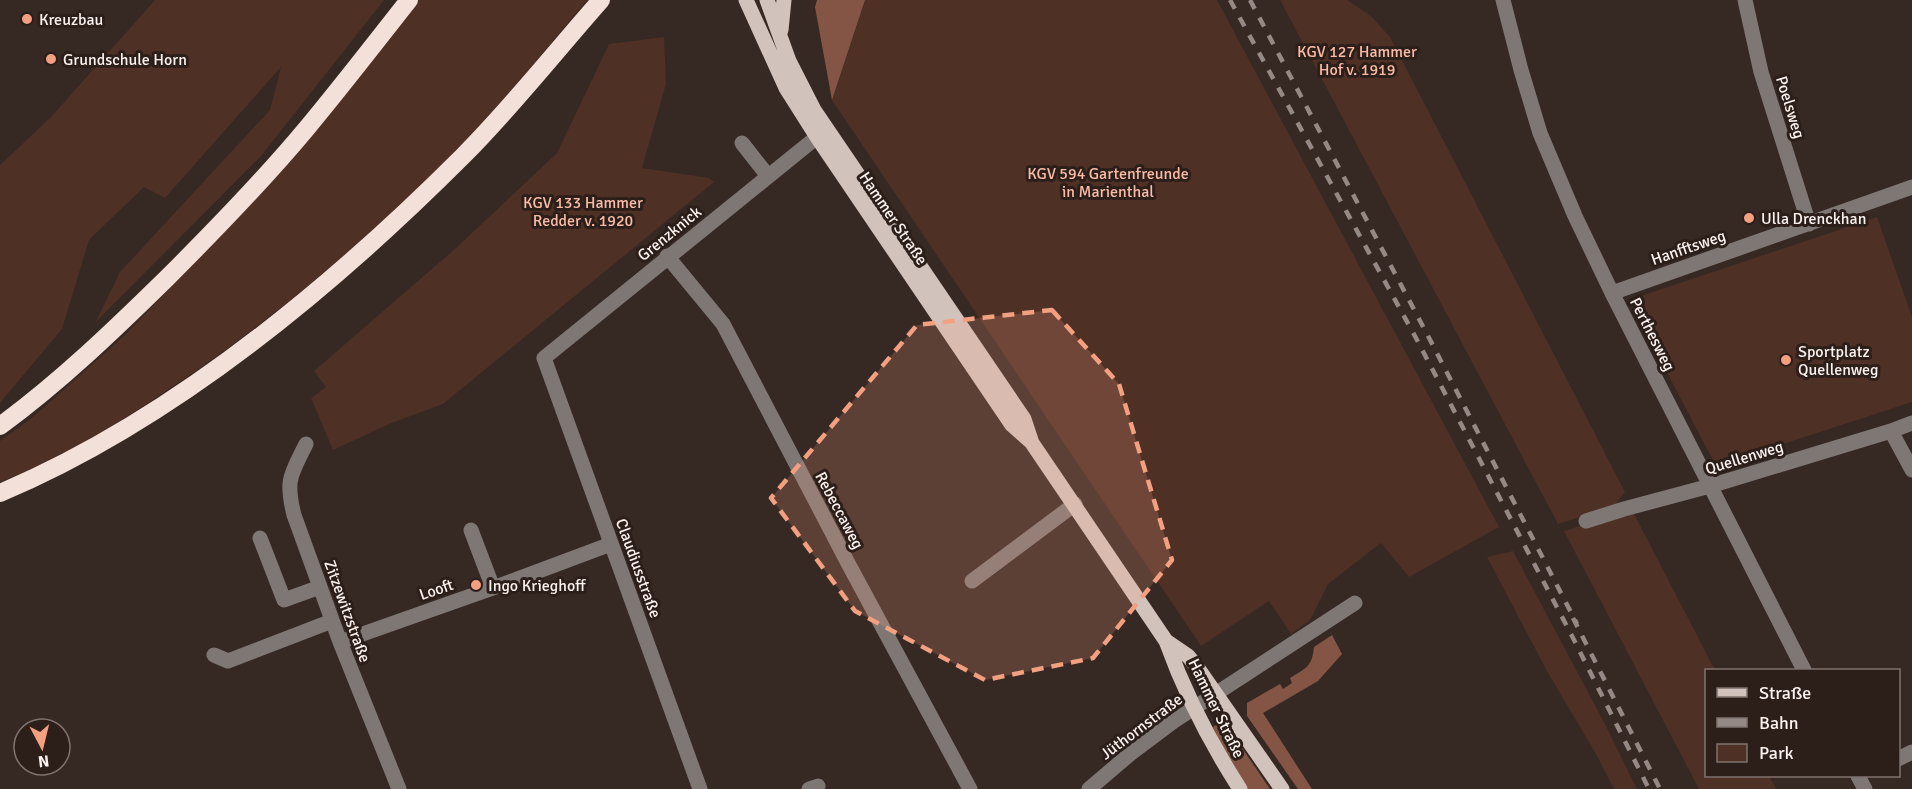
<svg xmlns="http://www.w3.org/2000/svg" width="1912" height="789" viewBox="0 0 1912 789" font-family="Signika,sans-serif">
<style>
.green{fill:#4e3025}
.forest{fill:#845544}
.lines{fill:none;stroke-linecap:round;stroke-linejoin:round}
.minor{stroke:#7e7774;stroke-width:15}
.major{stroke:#d2c2bc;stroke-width:15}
.highway{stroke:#f3e0d9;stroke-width:18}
.rail{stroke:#958985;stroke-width:4.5;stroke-dasharray:10 10;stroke-linecap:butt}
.marked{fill:#f3a081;fill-opacity:0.2;stroke:#f3a081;stroke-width:4.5;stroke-dasharray:12 8;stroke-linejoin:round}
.poi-dot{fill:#f3a081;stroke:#2c1f1a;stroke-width:2}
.labels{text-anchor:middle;stroke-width:6;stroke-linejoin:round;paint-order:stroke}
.poi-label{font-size:16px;fill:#fcf2ef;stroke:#2c1f1a;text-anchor:start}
.park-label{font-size:16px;fill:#fabca6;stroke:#2c1f1a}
.street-label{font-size:16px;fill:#fcf2ef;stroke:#2c1f1a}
</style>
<rect width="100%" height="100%" fill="#362823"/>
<path class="green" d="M155 0H384L261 156 95 323 120 272 270 110 281 67 165 198 144 187 89 240 62 329 0 403V165L50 118Z
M418 0H587C552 42 518 84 481 124 386 225 278 317 163 393 129 416 94 438 58 457 39 466 19 474 0 482V441L33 417 124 336 256 198 351 87Z
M865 0H1217L1499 527 1409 577 1381 543 1328 584 1310 620 1291 634 1269 601 1201 646 832 100Z
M1280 0H1347L1372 17 1390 37 1625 492 1613 507 1558 524Z
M664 37 666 84 642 168 709 178 714 182 443 404 389 424 333 450 311 398 326 387 314 371 456 248 557 153 609 44Z
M1877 217 1912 317V402L1716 466 1629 300Z
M1632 510 1715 670H1706V776H1769L1776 789H1699L1564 531Z
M1513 551 1606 726 1637 789H1614L1596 754 1548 673 1487 557Z"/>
<path class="forest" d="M817 0H865L832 100 815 7Z
M1332 635 1342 654 1318 681 1263 713 1312 789H1298L1247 716V703L1280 684 1283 689 1292 683 1290 678C1306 668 1312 667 1314 647Z
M1223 720 1270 789H1247L1222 751 1213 727Z"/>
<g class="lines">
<path class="minor" d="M1503 0 1521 70 1540 133 1575 216 1612 293 1804 670
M1745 0 1761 72 1809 224
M742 143 768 176
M667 256 723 324 849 565 970 789
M1612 293 1912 187
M1891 431 1912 470
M306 444C291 475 285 479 294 515L340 642 399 789
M1586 521 1624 509 1710 486 1891 431 1912 423
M471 530 493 588
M260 538 284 600 320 587
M972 581 1075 504
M340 642 493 588 611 544
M214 655 228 661 332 621
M1898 759 1912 752
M1858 776 1865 789
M700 789 544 358 817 137
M809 789 818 786
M1089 789 1130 754 1174 721 1355 603"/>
<path class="major" d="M746 0 786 88 817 137 1012 425 1030 441
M767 0 789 61 814 110 1024 419 1032 443 1166 641C1184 691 1211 744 1240 789
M781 30 784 0
M1166 641 1188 656 1197 667 1282 789"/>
<path class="highway" d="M0 426C60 382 114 330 167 278 215 230 263 181 307 128 342 86 375 43 409 0
M0 493C171 421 332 287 463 156 512 107 555 52 601 0"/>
<path class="rail" d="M1230 0 1416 338 1572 636 1649 789
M1250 0 1427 334 1577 624
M1573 618 1660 789"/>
</g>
<path class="marked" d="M1052 310 1119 384 1172 560 1093 658 985 680 855 611 771 498 917 325Z"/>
<g class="poi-dot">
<circle cx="27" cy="19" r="6"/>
<circle cx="51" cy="59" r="6"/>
<circle cx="1749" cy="218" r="6"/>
<circle cx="1786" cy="360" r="6"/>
<circle cx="476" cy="585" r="6"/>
</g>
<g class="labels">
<g class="poi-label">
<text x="39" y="25">Kreuzbau</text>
<text x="63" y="65">Grundschule Horn</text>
<text x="1761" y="224">Ulla Drenckhan</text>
<text x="1798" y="357">Sportplatz<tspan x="1798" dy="18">Quellenweg</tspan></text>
<text x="488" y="591">Ingo Krieghoff</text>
</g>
<g class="park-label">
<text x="1357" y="57">KGV 127 Hammer<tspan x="1357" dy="18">Hof v. 1919</tspan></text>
<text x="1108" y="179">KGV 594 Gartenfreunde<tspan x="1108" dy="18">in Marienthal</tspan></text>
<text x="583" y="208">KGV 133 Hammer<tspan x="583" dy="18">Redder v. 1920</tspan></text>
</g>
<g class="street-label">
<text transform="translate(1791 107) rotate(73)" y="6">Poelsweg</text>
<text transform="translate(894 218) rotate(56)" y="6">Hammer Straße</text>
<text transform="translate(669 233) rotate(-39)" y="6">Grenzknick</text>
<text transform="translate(1688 247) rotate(-19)" y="6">Hanfftsweg</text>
<text transform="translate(1653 334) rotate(63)" y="6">Perthesweg</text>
<text transform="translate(1744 457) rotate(-17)" y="6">Quellenweg</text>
<text transform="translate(840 510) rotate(62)" y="6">Rebeccaweg</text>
<text transform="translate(639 568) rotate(70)" y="6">Claudiusstraße</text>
<text transform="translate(436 589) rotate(-19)" y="6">Looft</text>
<text transform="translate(348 611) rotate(70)" y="6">Zitzewitzstraße</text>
<text transform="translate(1217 708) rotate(64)" y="6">Hammer Straße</text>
<text transform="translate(1141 726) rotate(-37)" y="6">Jüthornstraße</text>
</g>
</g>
<rect x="1705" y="669" width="195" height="108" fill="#2c1f1a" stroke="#7f736f" stroke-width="1.5"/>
<rect x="1717" y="688" width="30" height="9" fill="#d2c2bc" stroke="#7f736f" stroke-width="1.5"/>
<text x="1759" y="699" font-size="18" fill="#fcf2ef">Straße</text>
<rect x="1717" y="718" width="30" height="9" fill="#958985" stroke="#7f736f" stroke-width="1.5"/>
<text x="1759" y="729" font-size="18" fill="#fcf2ef">Bahn</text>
<rect x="1717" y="744" width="30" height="18" fill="#4e3025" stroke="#7f736f" stroke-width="1.5"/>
<text x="1759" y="759" font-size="18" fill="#fcf2ef">Park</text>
<g transform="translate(42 747) rotate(173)"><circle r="28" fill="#2c1f1a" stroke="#7f736f" stroke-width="1.5"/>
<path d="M0-4.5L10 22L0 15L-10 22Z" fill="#f3a081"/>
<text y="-9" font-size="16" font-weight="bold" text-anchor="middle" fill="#fcf2ef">N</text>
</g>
</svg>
